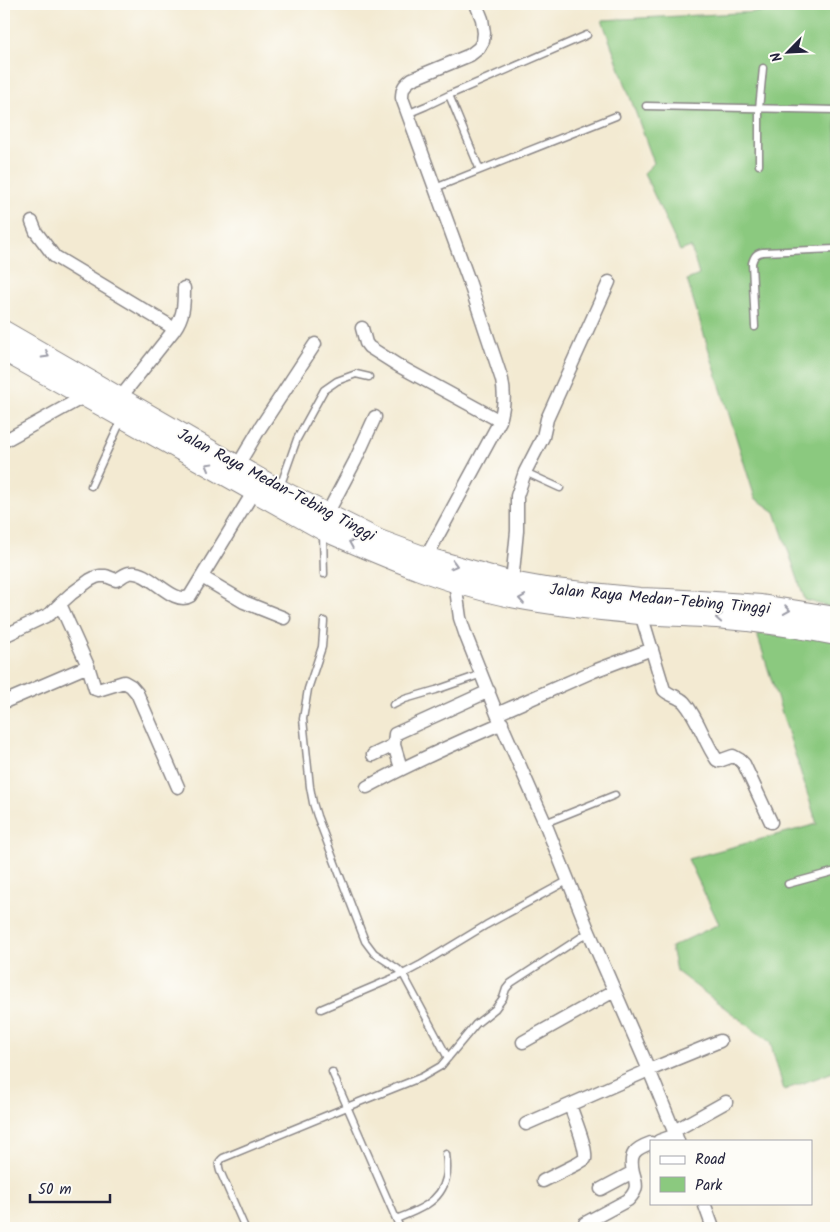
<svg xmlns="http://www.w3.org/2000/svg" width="840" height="1232" viewBox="0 0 840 1232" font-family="Kalam,sans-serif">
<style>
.green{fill:#8bc97f;stroke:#56765d}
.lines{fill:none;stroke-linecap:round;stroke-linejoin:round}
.service-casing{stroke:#8a8686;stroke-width:9}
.minor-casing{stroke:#8a8686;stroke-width:15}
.trunk-casing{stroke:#8a8686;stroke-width:22}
.service{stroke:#fff;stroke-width:6}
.minor{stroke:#fff;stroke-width:12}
.trunk{stroke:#fff;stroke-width:20}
.oneway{stroke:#9c9ca7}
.labels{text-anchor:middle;stroke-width:4;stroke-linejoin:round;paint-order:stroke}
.street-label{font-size:16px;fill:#22223b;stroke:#fdfcf7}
</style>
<rect width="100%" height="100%" fill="#fdfcf7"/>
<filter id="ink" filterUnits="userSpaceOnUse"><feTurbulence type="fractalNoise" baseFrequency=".02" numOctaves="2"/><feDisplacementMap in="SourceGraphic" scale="10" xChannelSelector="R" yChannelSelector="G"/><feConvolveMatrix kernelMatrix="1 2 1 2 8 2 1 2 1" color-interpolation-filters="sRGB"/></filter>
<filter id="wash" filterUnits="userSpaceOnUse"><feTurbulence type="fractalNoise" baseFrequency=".0096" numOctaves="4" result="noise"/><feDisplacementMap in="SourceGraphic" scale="20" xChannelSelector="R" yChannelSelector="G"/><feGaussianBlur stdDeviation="1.12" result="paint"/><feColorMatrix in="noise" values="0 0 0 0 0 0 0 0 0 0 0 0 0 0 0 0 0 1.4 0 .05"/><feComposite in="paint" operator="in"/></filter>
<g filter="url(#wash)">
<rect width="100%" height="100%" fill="#f3ead2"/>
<path class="green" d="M836 8V609L805 600 775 512 755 498 687 280 699 275 691 247 680 251 644 173 654 163 602 20Z
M757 634 823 638 836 641V1071L784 1090 770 1042 676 971 671 947 719 924 688 859 817 824Z"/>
</g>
<g filter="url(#ink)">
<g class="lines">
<g class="service-casing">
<path id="service" d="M449 95 480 170
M646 106 836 110
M407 114 426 106 449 95 587 35
M759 165V109L763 68
M435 188 616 116
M755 327 752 263C754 256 756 253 763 252L836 249
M525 472 560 488
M91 486 121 421
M280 487 297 439 324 390 337 381 356 374 369 377
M323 534 324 574
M324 621 322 647 308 689 303 719 310 787 313 803 317 816 365 941 374 953 398 969 403 974 420 965 486 925 569 880
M393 705 405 699 436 690 482 674
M545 823 615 795
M788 884 836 871
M321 1009 403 974 448 1058
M332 1072 400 1228
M396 1219C417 1211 441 1202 446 1178 448 1170 447 1161 446 1154
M245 1228 220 1171C218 1165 218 1162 223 1158L347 1107 422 1077 441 1066 476 1024 495 1009 503 998 506 989 511 983 589 932"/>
</g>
<g class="minor-casing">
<path id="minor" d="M32 222 36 232 54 256 167 324 174 330 120 398
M362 328 366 343 369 347 399 366 500 421
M174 330C184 316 184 305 184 288
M4 441 85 396
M238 465 260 428 315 344
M327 514 355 461 375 417
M423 563 500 421C504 406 505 395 502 380L469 281 402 98C402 88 404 85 412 79L470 55 479 48 483 41 484 33 482 19 476 4
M202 577 244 602 284 618
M455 582 460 618 466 636 497 714 545 823 589 932 649 1070 678 1141
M512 582 517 531V496L525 472 543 437 547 419 609 282
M60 604 88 666 95 689 98 690 124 682 131 686 137 693 178 787
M641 614 664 690C670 696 678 696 684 702 699 719 704 742 717 760L719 761 733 756 740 760 744 764 771 822
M4 636 50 614 60 604 71 594 90 580 96 577 100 576H106L116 580C121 578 125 573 130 573 149 569 173 607 190 596L254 491
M4 702 88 666
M497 714 594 671 652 649
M373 755 394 745
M401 768 394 745 395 734 489 691
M367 787C411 763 456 743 502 723
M523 1042 614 991
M526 1124 649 1070 720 1041
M674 1131 726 1102
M659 1141 676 1135
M543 1181 577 1164 585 1159C587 1147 574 1118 570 1105
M601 1189 633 1172C629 1154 634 1149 651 1143
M704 1203 713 1228
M585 1223 628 1200C638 1190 637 1185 633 1172"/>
</g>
<g class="trunk-casing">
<path id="trunk" d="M4 331 269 484 327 514 379 540 425 557 512 582 545 588 640 598 668 599 761 605 836 617
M4 351 323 530C385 557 449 585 516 598 557 606 599 610 640 614 669 616 698 616 727 619 764 622 800 628 836 635"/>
</g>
<use href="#service" class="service"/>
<use href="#minor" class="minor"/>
<use href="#trunk" class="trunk"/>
</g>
<defs><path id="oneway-chevron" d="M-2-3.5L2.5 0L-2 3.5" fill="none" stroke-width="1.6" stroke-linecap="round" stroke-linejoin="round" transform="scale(1.25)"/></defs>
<g class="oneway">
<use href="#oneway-chevron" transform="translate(46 355) rotate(30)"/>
<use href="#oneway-chevron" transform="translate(209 466) rotate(-151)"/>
<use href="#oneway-chevron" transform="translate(352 543) rotate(-157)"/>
<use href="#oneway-chevron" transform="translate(454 565) rotate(15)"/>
<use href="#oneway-chevron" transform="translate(522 599) rotate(-171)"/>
<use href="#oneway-chevron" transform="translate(787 610) rotate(9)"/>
<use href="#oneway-chevron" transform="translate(719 618) rotate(-176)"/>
</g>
</g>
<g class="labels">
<g class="street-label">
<text transform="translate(277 484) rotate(28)" y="6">Jalan Raya Medan-Tebing Tinggi</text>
<text transform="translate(660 598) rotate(5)" y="6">Jalan Raya Medan-Tebing Tinggi</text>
</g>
</g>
<rect width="840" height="1232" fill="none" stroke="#fdfcf7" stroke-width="20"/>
<rect x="650" y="1140" width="162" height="65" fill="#fdfcf7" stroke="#a5a5ac"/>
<rect x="660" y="1156" width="25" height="8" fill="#ffffff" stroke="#a5a5ac"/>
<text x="695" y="1164" font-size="15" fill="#22223b">Road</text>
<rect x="660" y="1177" width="25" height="15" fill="#8bc97f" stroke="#a5a5ac"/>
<text x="695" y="1190" font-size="15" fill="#22223b">Park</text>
<g transform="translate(788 52) rotate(246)" stroke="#fdfcf7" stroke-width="4" paint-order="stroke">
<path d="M0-4L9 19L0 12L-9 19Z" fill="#22223b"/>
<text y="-8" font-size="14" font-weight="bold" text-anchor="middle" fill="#22223b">N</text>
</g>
<path d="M30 1194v8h80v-8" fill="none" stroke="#22223b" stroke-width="2.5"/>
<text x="38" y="1194" font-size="15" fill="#22223b" stroke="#fdfcf7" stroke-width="4" paint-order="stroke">50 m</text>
</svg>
